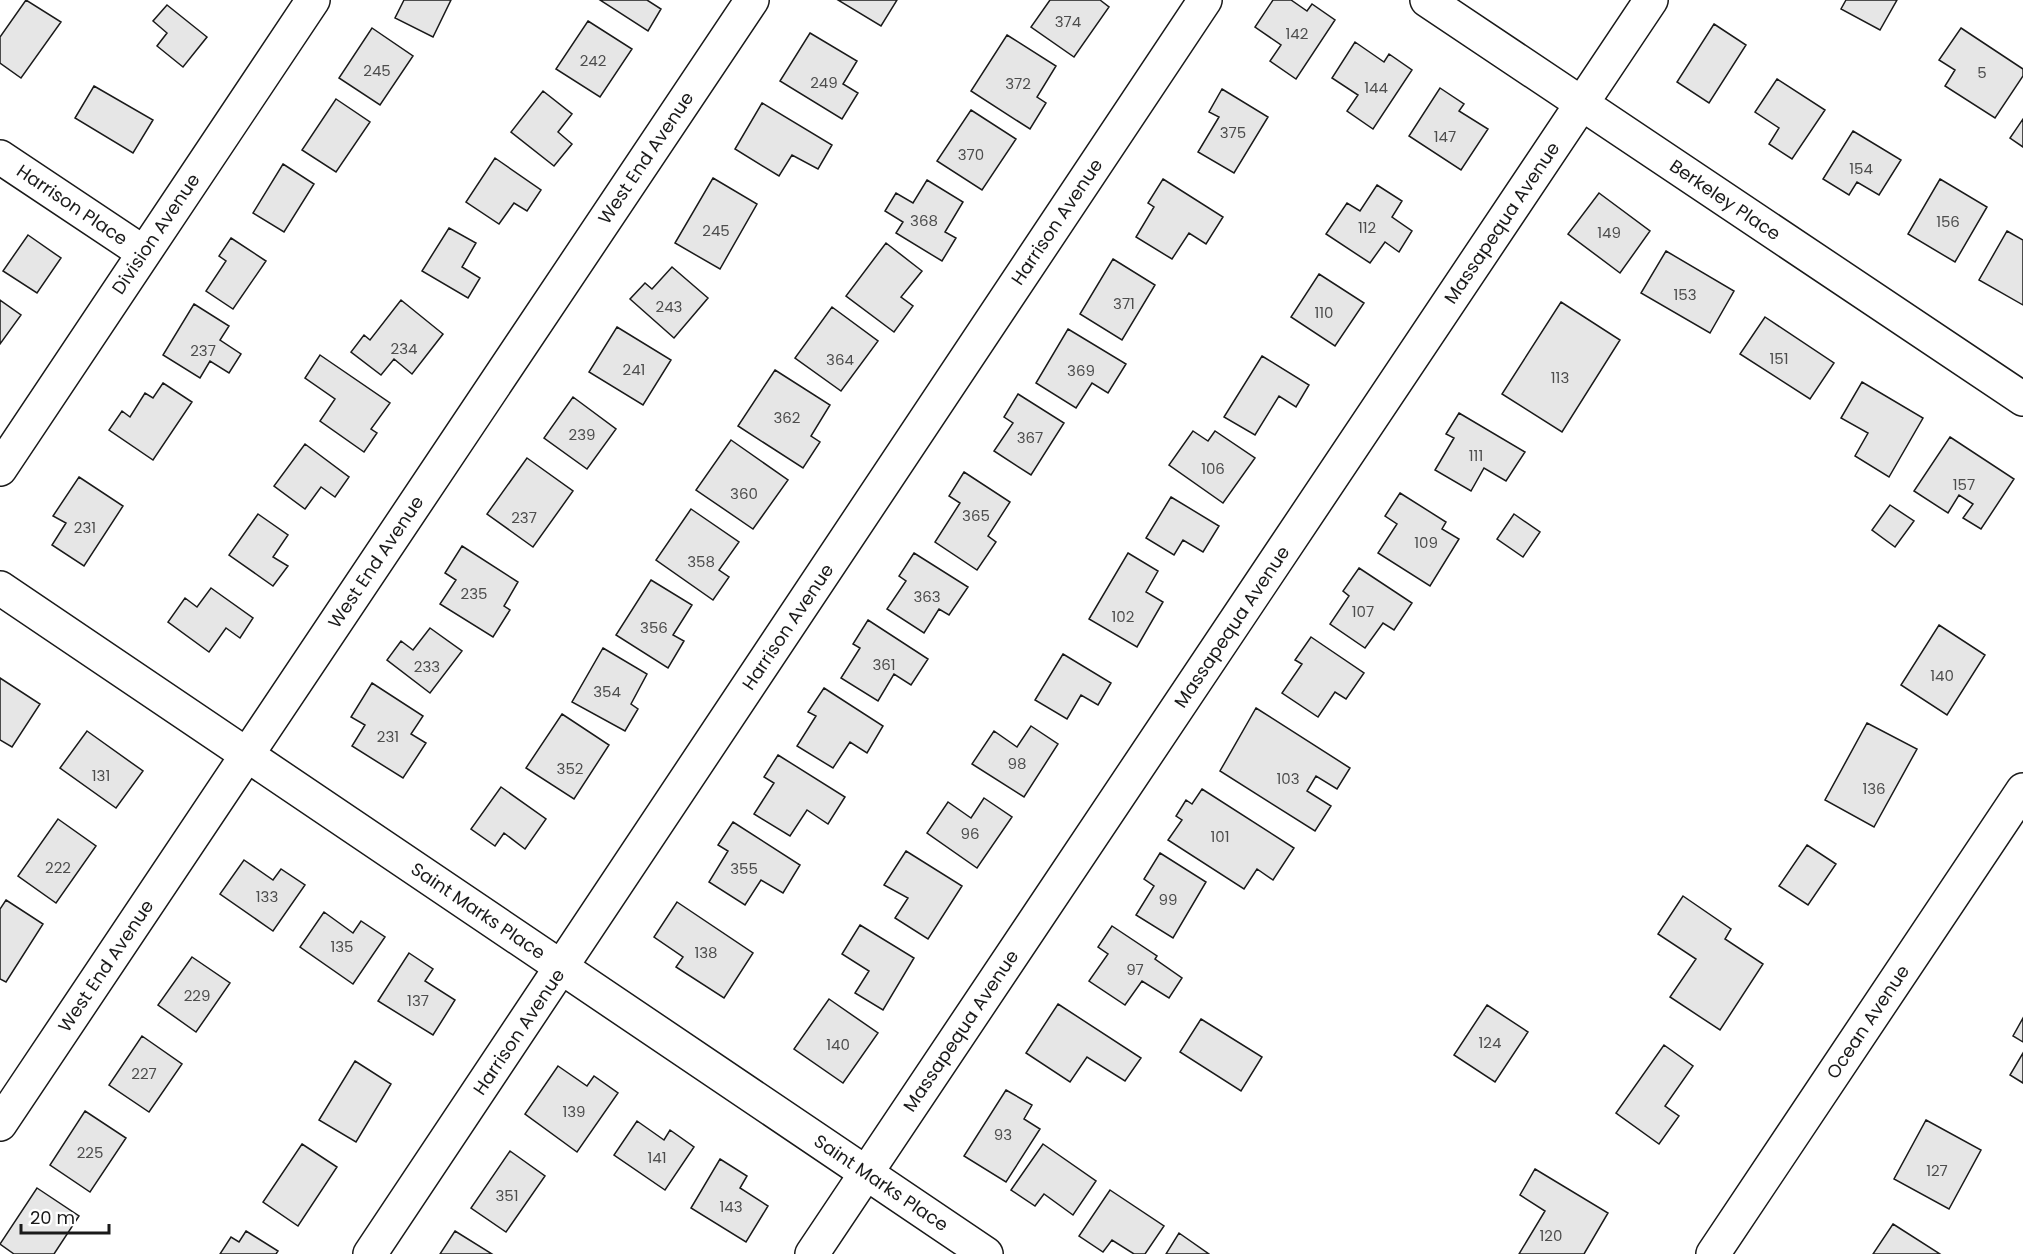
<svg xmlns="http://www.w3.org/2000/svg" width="2023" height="1254" viewBox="0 0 2023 1254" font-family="Poppins,sans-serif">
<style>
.building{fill:#e6e6e6;stroke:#1a1a1a;stroke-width:1.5}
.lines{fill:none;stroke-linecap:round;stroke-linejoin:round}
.minor-casing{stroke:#1a1a1a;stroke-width:36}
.minor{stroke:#fff;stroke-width:33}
.labels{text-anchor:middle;stroke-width:4.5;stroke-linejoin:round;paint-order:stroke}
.number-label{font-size:15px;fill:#4d4d4d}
.street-label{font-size:18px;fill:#1a1a1a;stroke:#fff}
</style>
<rect width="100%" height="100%" fill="#fff"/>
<path class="building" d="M26 0 61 22 21 78 0 63V37Z
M404 0H451L433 37 395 18Z
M600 0H647L661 9 648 31Z
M838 0H897L881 26Z
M1050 0H1100L1109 7 1074 57 1031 27Z
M1273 0H1291L1307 11 1312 4 1335 20 1296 79 1270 61 1281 45 1255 27Z
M1846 0H1897L1880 30 1841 9Z
M167 5 207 37 183 67 157 46 167 33 153 21Z
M588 21 632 49 600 97 556 69Z
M1714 24 1746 45 1709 103 1677 82Z
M372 28 413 56 380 105 339 78Z
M1961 28 2023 69V76L1995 118 1945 86 1955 70 1939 60Z
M810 33 857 61 843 84 858 93 842 119 780 81Z
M1007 35 1056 66 1037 97 1046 103 1030 129 971 91Z
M1355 42 1384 62 1389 54 1412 70 1373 129 1347 111 1358 95 1332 78Z
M1777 79 1825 110 1792 159 1769 144 1779 128 1755 112Z
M94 86 153 120 133 153 75 118Z
M1440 88 1464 104 1459 111 1488 129 1461 170 1409 136Z
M1222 89 1268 117 1234 173 1198 152 1219 117 1209 112Z
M543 91 572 114 558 132 572 144 554 166 511 132Z
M336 99 370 122 336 172 302 150Z
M762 103 832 145 818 169 792 155 779 176 735 149Z
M971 110 1016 139 982 190 937 161Z
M2023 119V147L2010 138Z
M1853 131 1901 160 1879 195 1857 182 1849 195 1823 179Z
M495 158 541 190 527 211 514 203 499 224 466 202Z
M283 164 314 184 284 232 253 213Z
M713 178 757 204 720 269 675 243Z
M1163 179 1223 217 1206 244 1189 233 1172 259 1136 237 1154 207 1148 203Z
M1940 179 1987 207 1955 262 1908 234Z
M927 180 963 202 945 232 956 238 942 261 896 233 903 222 885 211 896 193 913 203Z
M1377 185 1402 201 1392 217 1412 231 1399 252 1385 242 1370 263 1326 234 1347 203 1360 211Z
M1599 193 1650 231 1620 273 1568 234Z
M449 228 476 243 462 267 480 278 468 298 422 271Z
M2007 231 2023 240V305L1979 280Z
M28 235 61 258 37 293 3 271Z
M231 238 266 261 233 309 206 291 226 261 219 256Z
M886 243 922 271 901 297 913 306 894 332 846 296Z
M1666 251 1734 291 1710 333 1641 293Z
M1113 259 1155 285 1122 340 1080 314Z
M672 267 708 298 674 338 630 299 645 283 652 289Z
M1319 274 1364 303 1335 346 1291 317Z
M0 300 21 315 0 344Z
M401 300 443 334 412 374 394 359 381 375 351 352 364 335 370 340Z
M1561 302 1620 340 1562 432 1502 394Z
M194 304 229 326 220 340 241 354 229 373 210 361 200 378 163 355Z
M832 307 878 341 841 391 795 358Z
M1765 317 1834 363 1810 399 1740 354Z
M617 327 671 360 643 405 589 372Z
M1068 329 1126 364 1108 393 1092 383 1076 408 1036 383Z
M320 355 390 403 371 429 377 433 364 452 320 421 335 399 305 378Z
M1262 356 1309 385 1296 407 1279 396 1255 435 1224 417Z
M775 370 830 405 811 436 820 442 803 468 738 426Z
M1862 382 1923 418 1889 477 1855 456 1868 433 1841 418Z
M163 383 192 402 153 460 109 430 122 411 130 417 145 393 153 398Z
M1018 394 1064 423 1031 475 994 451 1013 423 1004 417Z
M573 397 616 429 587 469 544 438Z
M1459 413 1525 452 1506 481 1484 468 1471 491 1435 470 1454 438 1446 434Z
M1193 431 1208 441 1215 431 1255 458 1223 503 1169 465Z
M1950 437 2014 479 1981 529 1963 518 1973 504 1959 495 1948 513 1914 491Z
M731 440 788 480 753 529 696 490Z
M305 444 349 477 335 497 321 487 305 509 274 486Z
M527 458 573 491 533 547 487 514Z
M964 472 1010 502 988 536 996 542 977 570 935 542 960 503 949 496Z
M79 477 123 506 84 566 52 545 66 523 53 516Z
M1400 493 1446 522 1442 529 1459 539 1430 586 1378 553 1397 524 1385 516Z
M1171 497 1219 526 1203 552 1183 540 1174 555 1146 538Z
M1890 505 1914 521 1895 547 1872 530Z
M691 509 739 542 719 570 729 577 713 600 656 560Z
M258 514 288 535 273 557 288 566 273 586 229 555Z
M1514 514 1540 532 1523 557 1497 539Z
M462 546 518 582 504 606 510 610 493 637 440 604 456 580 445 573Z
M914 553 968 587 949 615 939 609 924 633 887 609 906 581 899 576Z
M1128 553 1158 571 1146 592 1163 602 1137 647 1089 619Z
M1359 568 1412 603 1394 630 1383 623 1365 648 1330 624 1349 596 1343 591Z
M651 580 692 605 673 635 684 641 668 668 616 635Z
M211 588 253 618 240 638 226 628 209 652 168 622 185 598 197 607Z
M868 620 928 659 911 685 894 674 878 701 841 678 860 648 853 644Z
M1939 625 1985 655 1947 715 1901 685Z
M430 628 462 651 430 693 387 660 401 641 413 650Z
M1311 637 1364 673 1346 699 1335 692 1318 717 1282 693 1302 664 1295 660Z
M603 648 647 674 631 704 638 709 625 731 572 702Z
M1063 654 1111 683 1098 705 1081 695 1067 719 1035 700Z
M0 678 40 704 12 747 0 740Z
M372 683 423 716 411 734 426 743 403 778 352 746 365 725 351 717Z
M824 688 883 726 867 753 850 742 833 768 797 746 816 716 808 712Z
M1256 708 1350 768 1337 789 1316 776 1307 791 1331 806 1315 831 1220 771Z
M562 714 609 745 574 799 526 768Z
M1867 723 1917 749 1874 827 1825 800Z
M1031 726 1058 744 1024 797 972 764 994 731 1017 747Z
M87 731 143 771 116 808 60 768Z
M778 755 845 797 828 824 807 810 790 836 754 814 774 783 764 777Z
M501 787 546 819 525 849 504 833 495 846 471 829Z
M1202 789 1294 848 1273 880 1257 869 1244 889 1168 840 1182 820 1176 816 1186 800 1192 804Z
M984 798 1012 817 977 868 927 833 948 802 971 818Z
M58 819 96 846 56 903 18 876Z
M733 822 800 865 783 893 761 880 745 905 709 882 728 851 718 845Z
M1807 845 1836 864 1808 905 1779 886Z
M906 851 962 886 928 939 895 918 908 898 884 885Z
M1160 853 1206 882 1173 938 1136 915 1154 886 1144 879Z
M244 860 273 880 281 869 305 885 273 931 220 894Z
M1683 896 1731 929 1725 939 1763 964 1720 1030 1670 997 1696 959 1658 934Z
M6 900 43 924 6 982 0 979V909Z
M677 902 753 953 724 998 676 967 683 957 654 937Z
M324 912 353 933 361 921 385 937 353 984 300 947Z
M860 925 914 958 883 1010 855 993 869 971 842 954Z
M1112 926 1157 956 1155 959 1182 978 1169 998 1142 981 1125 1005 1089 981 1108 954 1098 947Z
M409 953 433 969 425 981 455 1000 433 1035 378 1001Z
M192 957 230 983 196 1032 158 1005Z
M829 999 878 1033 843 1083 794 1049Z
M1058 1004 1141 1058 1125 1081 1087 1057 1070 1082 1026 1053Z
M1487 1005 1528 1032 1495 1082 1454 1055Z
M2023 1018V1042L2013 1036Z
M1201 1019 1262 1057 1241 1091 1180 1052Z
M142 1036 182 1064 149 1112 109 1085Z
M1664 1045 1693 1066 1665 1106 1679 1116 1659 1144 1616 1113Z
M2023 1053V1083L2010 1075Z
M355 1061 391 1084 356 1142 319 1120Z
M558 1066 587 1086 594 1076 618 1093 577 1152 525 1114Z
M1006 1090 1032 1105 1024 1119 1040 1129 1006 1182 964 1156Z
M85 1111 126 1138 90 1192 50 1165Z
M1926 1120 1981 1150 1949 1209 1894 1179Z
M637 1121 664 1140 670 1130 694 1147 665 1190 614 1155Z
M302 1144 337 1167 298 1226 263 1202Z
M1043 1144 1096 1181 1073 1215 1044 1194 1035 1206 1011 1190Z
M510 1151 545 1176 506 1232 471 1208Z
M720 1159 747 1176 740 1188 768 1206 746 1242 691 1208Z
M1535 1169 1608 1213 1584 1254H1519L1545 1211 1520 1195Z
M37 1188 79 1216 54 1254H14L0 1244Z
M1110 1190 1164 1226 1145 1254H1134L1112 1240 1103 1252 1079 1236Z
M1893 1224 1940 1254H1873Z
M246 1231 278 1251 276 1254H220L231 1237 239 1242Z
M455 1231 492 1254H440Z
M1179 1233 1209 1254H1166Z"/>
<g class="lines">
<g class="minor-casing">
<path id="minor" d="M1427 0 2023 399
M0 157 144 253
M0 469 313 0
M0 588 986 1254
M0 1124 752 0
M370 1254 1205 0
M812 1254 1651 0
M1713 1254 2023 790"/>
</g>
<use href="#minor" class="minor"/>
</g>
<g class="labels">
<g class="number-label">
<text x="1068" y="27">374</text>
<text x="1297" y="39">142</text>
<text x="593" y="66">242</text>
<text x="377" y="76">245</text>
<text x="1982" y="78">5</text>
<text x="824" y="88">249</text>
<text x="1018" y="89">372</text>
<text x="1376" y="93">144</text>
<text x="1233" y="138">375</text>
<text x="1445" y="142">147</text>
<text x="971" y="160">370</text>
<text x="1861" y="174">154</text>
<text x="924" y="226">368</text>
<text x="1948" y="227">156</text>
<text x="1367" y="233">112</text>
<text x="716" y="236">245</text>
<text x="1609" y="238">149</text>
<text x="1685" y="300">153</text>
<text x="1124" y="309">371</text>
<text x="669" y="312">243</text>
<text x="1324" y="318">110</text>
<text x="404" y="354">234</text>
<text x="203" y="356">237</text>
<text x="1779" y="364">151</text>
<text x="840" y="365">364</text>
<text x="634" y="375">241</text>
<text x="1081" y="376">369</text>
<text x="1560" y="383">113</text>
<text x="787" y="423">362</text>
<text x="582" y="440">239</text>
<text x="1030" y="443">367</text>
<text x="1476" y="461">111</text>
<text x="1213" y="474">106</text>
<text x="1964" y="490">157</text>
<text x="744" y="499">360</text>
<text x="976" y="521">365</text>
<text x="524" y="523">237</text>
<text x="85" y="533">231</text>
<text x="1426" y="548">109</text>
<text x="701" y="567">358</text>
<text x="474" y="599">235</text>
<text x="927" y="602">363</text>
<text x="1363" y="617">107</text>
<text x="1123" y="622">102</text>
<text x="654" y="633">356</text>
<text x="884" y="670">361</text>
<text x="427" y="672">233</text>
<text x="1942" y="681">140</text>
<text x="607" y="697">354</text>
<text x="388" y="742">231</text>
<text x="1017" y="769">98</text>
<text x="570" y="774">352</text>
<text x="101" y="781">131</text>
<text x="1288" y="784">103</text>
<text x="1874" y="794">136</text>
<text x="970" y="839">96</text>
<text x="1220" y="842">101</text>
<text x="58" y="873">222</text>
<text x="744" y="874">355</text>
<text x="267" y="902">133</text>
<text x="1168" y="905">99</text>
<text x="342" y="952">135</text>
<text x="706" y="958">138</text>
<text x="1135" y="975">97</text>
<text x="197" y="1001">229</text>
<text x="418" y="1006">137</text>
<text x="1490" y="1048">124</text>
<text x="838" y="1050">140</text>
<text x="144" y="1079">227</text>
<text x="574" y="1117">139</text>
<text x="1003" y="1140">93</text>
<text x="90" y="1158">225</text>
<text x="657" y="1163">141</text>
<text x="1937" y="1176">127</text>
<text x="507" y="1201">351</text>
<text x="731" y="1212">143</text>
<text x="1551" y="1241">120</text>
</g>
<g class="street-label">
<text transform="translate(646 158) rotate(-56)" y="6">West End Avenue</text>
<text transform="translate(1725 200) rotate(34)" y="6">Berkeley Place</text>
<text transform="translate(72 205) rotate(34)" y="6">Harrison Place</text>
<text transform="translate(1057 222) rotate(-56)" y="6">Harrison Avenue</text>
<text transform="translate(1502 223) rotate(-56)" y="6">Massapequa Avenue</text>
<text transform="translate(156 234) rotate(-56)" y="6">Division Avenue</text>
<text transform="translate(376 562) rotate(-56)" y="6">West End Avenue</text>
<text transform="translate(788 627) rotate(-56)" y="6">Harrison Avenue</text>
<text transform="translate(1232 627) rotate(-56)" y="6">Massapequa Avenue</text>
<text transform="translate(478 911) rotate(34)" y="6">Saint Marks Place</text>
<text transform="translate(106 966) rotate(-56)" y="6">West End Avenue</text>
<text transform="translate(1868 1022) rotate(-56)" y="6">Ocean Avenue</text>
<text transform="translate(961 1031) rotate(-56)" y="6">Massapequa Avenue</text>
<text transform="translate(519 1032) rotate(-56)" y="6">Harrison Avenue</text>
<text transform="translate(881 1183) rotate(34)" y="6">Saint Marks Place</text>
</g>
</g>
<path d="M21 1224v9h88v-9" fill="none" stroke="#1a1a1a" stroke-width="3"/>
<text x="30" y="1224" font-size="18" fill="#1a1a1a" stroke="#ffffff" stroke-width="4.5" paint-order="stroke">20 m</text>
</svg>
